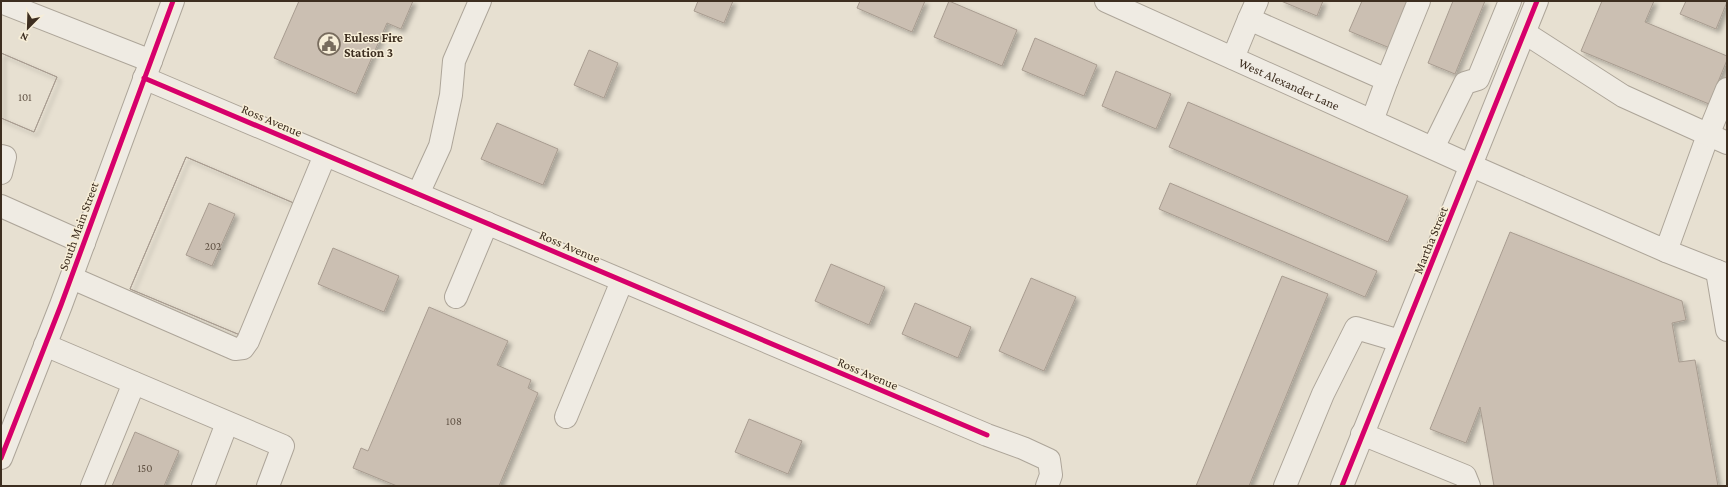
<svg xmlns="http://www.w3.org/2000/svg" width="1728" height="487" viewBox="0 0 1728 487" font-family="'Crimson Pro',serif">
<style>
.building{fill:#cbbfb2;stroke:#a89c90;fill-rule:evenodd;filter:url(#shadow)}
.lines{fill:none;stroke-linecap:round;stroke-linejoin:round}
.minor-casing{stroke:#ada599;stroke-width:24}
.minor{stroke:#efebe3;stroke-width:22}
.cycleway-casing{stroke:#f7eed8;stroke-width:8}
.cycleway{stroke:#d6006c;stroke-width:5}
.labels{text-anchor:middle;stroke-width:3;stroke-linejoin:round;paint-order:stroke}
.number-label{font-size:11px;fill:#605244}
.poi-label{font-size:13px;font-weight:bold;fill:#3d2e20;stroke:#f7eed8;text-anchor:start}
.street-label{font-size:13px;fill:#3d2e20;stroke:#f7eed8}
</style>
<defs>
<filter id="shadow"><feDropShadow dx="3.5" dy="3.5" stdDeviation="2" flood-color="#0004"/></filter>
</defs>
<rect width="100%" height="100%" fill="#e7e0d1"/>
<path class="building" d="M299 1H413L401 29 387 23 356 94 274 58Z
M698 1H733L724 23 694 11Z
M860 1H925L912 32 857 8Z
M949 1 1017 30 1002 66 934 37Z
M1281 1H1323L1317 16Z
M1362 1H1417L1397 51 1349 31Z
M1453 1H1485L1455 74 1428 63Z
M1602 1H1654L1645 22 1727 56V60L1709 104 1581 51Z
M1686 1H1727V2L1716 29 1680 14Z
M1035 38 1097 65 1084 96 1022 70Z
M589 50 618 63 604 98 574 85Z
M1 53 57 77 34 132 1 118Z
M1 53 57 77 34 132 1 118Z
M1116 71 1171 94 1156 129 1102 106Z
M1188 102 1408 196 1388 242 1169 147Z
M497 123 558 149 543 185 481 159Z
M186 157 296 204 240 335 130 289ZM209 203 235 214 212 266 186 255Z
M186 157 296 204 240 335 130 289Z
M1170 183 1377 271 1365 297 1159 209Z
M1510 232 1682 301 1686 320 1672 323 1679 362 1695 360 1718 486H1494L1480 407 1466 443 1430 429Z
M333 248 399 276 384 312 318 284Z
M831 264 885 287 869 325 815 301Z
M1282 276 1328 294 1249 486H1196Z
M1031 278 1076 297 1044 371 999 351Z
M915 303 971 327 958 358 902 334Z
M429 307 508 341 497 365 531 380 528 388 538 393 499 486H397L353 468 361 448 368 451Z
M749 419 802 441 788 474 735 452Z
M135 432 179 451 164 486H112Z"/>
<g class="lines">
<g class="minor-casing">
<g id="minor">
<path id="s1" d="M1106 1 1472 166 1666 251 1708 135 1727 89"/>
<path d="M1257 1 1249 19 1387 80 1372 121"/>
<path d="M1 2 151 61"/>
<path d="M1525 33 1623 96 1727 143"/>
<path d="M1233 58 1249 19"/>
<path d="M144 78 987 435 1023 448 1049 460 1051 475 1047 486"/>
<path d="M1387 80 1419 1"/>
<path d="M1433 148 1465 83 1478 79 1510 1"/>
<path d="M1 156 5 157 1 173"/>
<path d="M418 194 440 146 451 95 454 61 480 1"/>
<path d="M1 206 84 243"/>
<path d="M1666 251 1727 275"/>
<path d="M1717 271 1727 330"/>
<path d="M72 278 235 349 243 348 248 341 325 155"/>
<path d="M456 297 487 223"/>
<path d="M45 345 283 446 268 486"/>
<path d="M566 417 622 281"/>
<path d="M1362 434 1465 476 1469 486"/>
<path d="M1 458 61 305 173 1"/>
<path d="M92 486 134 383"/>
<path d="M203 486 227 423"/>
<path d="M1285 486 1323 394 1356 328 1400 341"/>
<path d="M1342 486 1537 1"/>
</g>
</g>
<use href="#minor" class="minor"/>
<g class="cycleway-casing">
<path id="cycleway" d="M144 78 987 435
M1 458 61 305 173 1
M1342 486 1537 1"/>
</g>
<use href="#cycleway" class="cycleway"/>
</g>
<defs>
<g id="civic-ring" transform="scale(1.15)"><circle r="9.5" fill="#f7eed8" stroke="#786c5e" stroke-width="1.5"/><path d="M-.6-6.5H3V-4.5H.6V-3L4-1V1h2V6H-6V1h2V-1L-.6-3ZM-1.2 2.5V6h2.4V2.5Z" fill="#786c5e"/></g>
</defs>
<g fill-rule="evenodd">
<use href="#civic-ring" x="329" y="44"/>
</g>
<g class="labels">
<g class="number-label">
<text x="25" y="101">101</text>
<text x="213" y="250">202</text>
<text x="454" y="425">108</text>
<text x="145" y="472">150</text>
</g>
<g class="poi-label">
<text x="344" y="42">Euless Fire<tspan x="344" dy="15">Station 3</tspan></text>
</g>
<g class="street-label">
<text dy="5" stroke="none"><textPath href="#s1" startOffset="201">West Alexander Lane</textPath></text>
<text transform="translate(272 120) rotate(23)" y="5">Ross Avenue</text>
<text transform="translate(78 226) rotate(-70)" y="5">South Main Street</text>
<text transform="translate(1430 240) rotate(-68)" y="5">Martha Street</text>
<text transform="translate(570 246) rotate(23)" y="5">Ross Avenue</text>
<text transform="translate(868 373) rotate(23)" y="5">Ross Avenue</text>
</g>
</g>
<rect width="1728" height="487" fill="none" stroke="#3d2e20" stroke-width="4"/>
<g transform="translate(28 28) rotate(203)" stroke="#f7eed8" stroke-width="3" paint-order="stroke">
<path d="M0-3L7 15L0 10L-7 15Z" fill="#3d2e20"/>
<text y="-6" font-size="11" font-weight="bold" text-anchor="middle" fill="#3d2e20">N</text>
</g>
</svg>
